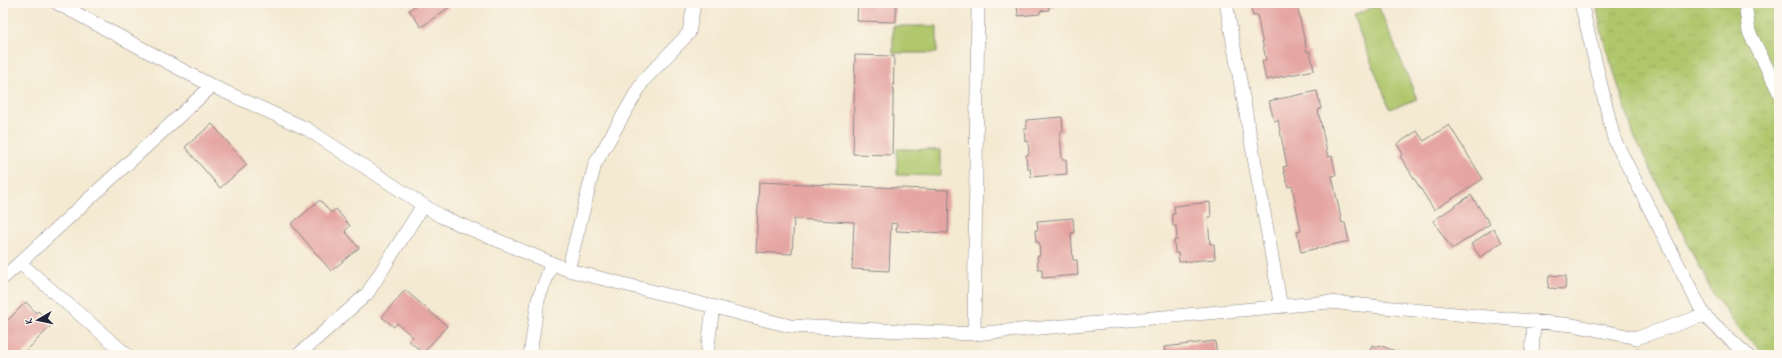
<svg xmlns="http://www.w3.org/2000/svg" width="1782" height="358" viewBox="0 0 1782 358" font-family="'Indie Flower',sans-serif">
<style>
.park{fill:url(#park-crowns);stroke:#687453}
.pitch{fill:#afc66b;stroke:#687453}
.building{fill:#e5a5a2}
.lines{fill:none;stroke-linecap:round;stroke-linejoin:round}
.minor-casing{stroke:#8b8686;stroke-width:14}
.minor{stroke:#fff;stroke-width:13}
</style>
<defs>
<pattern id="park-crowns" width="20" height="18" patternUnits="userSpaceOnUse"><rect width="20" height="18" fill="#afc66b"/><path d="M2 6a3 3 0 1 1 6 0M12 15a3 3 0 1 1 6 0" fill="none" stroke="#96aa5e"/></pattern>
</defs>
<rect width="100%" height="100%" fill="#fbf7ec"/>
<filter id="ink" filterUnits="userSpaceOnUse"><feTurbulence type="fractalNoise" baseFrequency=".025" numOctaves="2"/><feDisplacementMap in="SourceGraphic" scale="8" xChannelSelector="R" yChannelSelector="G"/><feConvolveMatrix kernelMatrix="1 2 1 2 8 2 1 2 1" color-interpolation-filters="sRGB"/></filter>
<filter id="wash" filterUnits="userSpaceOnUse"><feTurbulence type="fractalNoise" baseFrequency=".012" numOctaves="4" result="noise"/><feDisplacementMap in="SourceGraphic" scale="16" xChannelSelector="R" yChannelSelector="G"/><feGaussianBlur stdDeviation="0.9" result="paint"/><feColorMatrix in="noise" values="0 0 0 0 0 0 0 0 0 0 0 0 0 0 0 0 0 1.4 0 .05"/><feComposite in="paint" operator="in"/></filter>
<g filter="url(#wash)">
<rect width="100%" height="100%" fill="#f4e9d1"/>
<path class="park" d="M1596 3H1779V355H1766L1741 332 1713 294 1634 136 1602 34Z"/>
<path class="pitch" d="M1378 5 1417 99 1390 109 1353 16Z
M893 26H937V53H893Z
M897 149 941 150V176L897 175Z"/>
<g id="blocks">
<path class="building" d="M419 3H454V4L421 27 409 10Z
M858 3H896V22L857 21Z
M1017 3H1054V6H1049V10L1040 11V14L1018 16Z
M1250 3H1303L1297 5 1307 52 1310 51 1314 70 1266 80 1262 61 1266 60 1257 15 1253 16Z
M855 55 894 56 892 155 853 154Z
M1317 91 1321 109 1318 110 1328 157 1332 156 1336 175 1332 176 1342 223H1345L1349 241 1301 252 1297 232 1301 231 1292 186 1288 187 1283 167 1287 166 1278 120 1274 121 1269 101Z
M1062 117 1063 132H1060L1062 159H1066L1067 174 1031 177 1030 168H1027L1026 155 1029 154 1028 141H1025L1024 129H1027L1026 120Z
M212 124 247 165 220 188 185 147Z
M1449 125 1483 179 1434 210 1400 156 1403 154 1397 144 1417 131 1424 141Z
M759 182 949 190 948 233 896 231 897 224 891 223 889 271 852 269 854 222 794 219 792 254 756 252Z
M1471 195 1490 224 1452 249 1433 221Z
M320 200 331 213 336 209 350 226 345 231 359 248 331 271 291 224Z
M1210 202 1211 217H1208L1210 244H1214L1215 259 1179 262 1178 253H1175L1174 240H1177L1176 226H1173L1172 214H1175L1174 206Z
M1073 218 1074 233H1071L1073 260H1077L1078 275 1042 278V269H1038L1037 256H1040L1039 242H1036L1035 230H1038L1037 221Z
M1493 229 1502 242 1480 257 1471 244Z
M1549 275 1566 276 1565 289 1548 288Z
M405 290 447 326 423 353 409 341 413 337 397 323 394 327 382 317Z
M26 302 36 313 38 311 52 325 22 355H3V325Z
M1215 341 1217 355H1165L1164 347Z
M1372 345 1378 347 1379 345 1406 355H1363L1364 352 1369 353Z
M1637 348 1651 355H1633Z"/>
</g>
</g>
<g filter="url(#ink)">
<use href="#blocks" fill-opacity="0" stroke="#8b8686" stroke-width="1"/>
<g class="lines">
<g class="minor-casing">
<path id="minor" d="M57 3 212 86 307 129 440 216 568 270 790 326 974 334 1329 302 1573 325 1637 338 1704 315
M1226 3 1281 307
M1581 3 1614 139 1704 315 1747 355
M1745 3 1749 32 1779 92
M20 263 127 355
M568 270 595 164 643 81 689 33 694 3
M3 278 212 86
M974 334 978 3
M298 355 367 294 423 205
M530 355 538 300 552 263
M707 355 713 306
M1532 355 1534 321"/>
</g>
<use href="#minor" class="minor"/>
</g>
</g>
<rect width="1782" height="358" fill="none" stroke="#fbf7ec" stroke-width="16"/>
<g transform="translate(38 320) rotate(261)" stroke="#fbf7ec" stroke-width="3" paint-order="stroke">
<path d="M0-3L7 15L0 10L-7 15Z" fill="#22223b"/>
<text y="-6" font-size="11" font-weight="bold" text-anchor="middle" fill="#22223b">K</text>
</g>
</svg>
